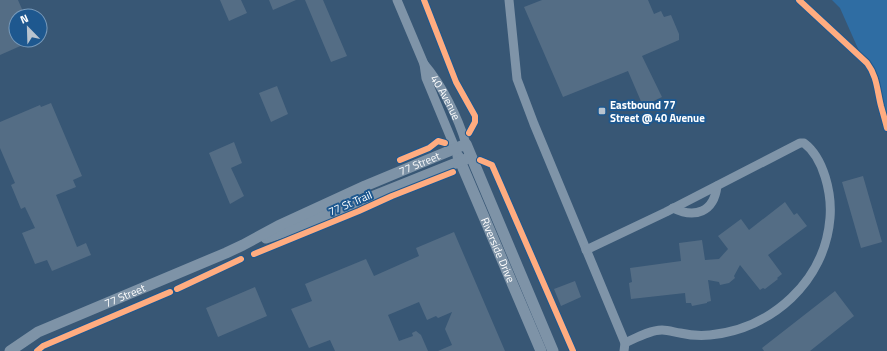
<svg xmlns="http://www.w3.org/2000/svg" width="887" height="351" viewBox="0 0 887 351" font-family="'Titillium Web',sans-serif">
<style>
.green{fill:#2f6da3}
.building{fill:#546d85}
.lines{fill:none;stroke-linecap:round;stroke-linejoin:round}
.minor{stroke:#7f94a8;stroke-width:9}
.major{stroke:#7e93a7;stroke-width:11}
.cycleway-casing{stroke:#1e588f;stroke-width:8}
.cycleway{stroke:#ffac80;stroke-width:6}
.poi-dot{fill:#b9c4cf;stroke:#1e588f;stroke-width:1.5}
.labels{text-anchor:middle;stroke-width:4;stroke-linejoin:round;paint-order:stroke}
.street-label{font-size:11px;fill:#fff;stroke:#1e588f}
.poi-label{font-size:11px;font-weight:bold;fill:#fff;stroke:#1e588f;text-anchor:start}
</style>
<rect width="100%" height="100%" fill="#385775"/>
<path class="green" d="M832 0H887V114L840 8Z"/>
<path class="building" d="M0 0H18L25 16H16V40H34L0 55Z
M220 0H241L247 13 229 21Z
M269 0H296L273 10Z
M305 0H323L347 56 331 62Z
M542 0H648L654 14 661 11 664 17 671 15 679 34V40L642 56 662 97 643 106 628 71 563 97 524 7Z
M277 86 288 114 271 122 259 93Z
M51 103 82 176 73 180 76 187 56 195 77 247 86 243 91 255 52 271 47 260 35 264 22 233 35 228 25 207 21 209 11 185 15 183 0 148V122L40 105 41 107Z
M234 142 242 163 231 168 244 196 230 204 209 153Z
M863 176 882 242 861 248 842 182Z
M785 202 794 215 797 213 807 226 768 255 782 274 777 278 778 279 765 289 763 288 760 290 740 265 734 276 735 278 729 283 720 285 719 282 708 280 711 301 707 302V303L692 306 691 303H686L685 293 631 299 629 283 632 282 630 268 681 261 679 243 702 240 705 260 719 259 728 249 718 236 741 219 749 230Z
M454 232 505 351H438L452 345 445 329 452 312 438 318 436 316 427 320 419 302 388 315 399 341 413 336 412 333 416 331 421 335 428 351H335L330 340 309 348 291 309 312 301 305 284 366 259 374 276 419 256 416 248Z
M575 281 581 297 561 306 554 289Z
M255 287 267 316 218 337 206 308Z
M835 291 854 316 810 351H764L762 348Z"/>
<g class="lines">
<g class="minor">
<path d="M397 0 424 64 426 78 455 148"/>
<path d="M509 0 517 79 534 124 625 343 624 351"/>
<path id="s1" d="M424 64C442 85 458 117 466 144"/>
<path d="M673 208C695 219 714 212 717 186"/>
<path d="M586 250 666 212 800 143H804C824 158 832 194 830 218 825 281 772 329 710 335 700 336 689 335 680 333 674 332 668 330 662 330 650 330 636 338 625 343"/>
</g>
<g class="major">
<path id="s2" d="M458 156 541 351"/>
<path d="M266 238 284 232 471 157"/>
<path id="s3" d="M10 351 38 332 226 253 243 245 278 226 365 186 466 144 553 351"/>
</g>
<g class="cycleway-casing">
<path id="cycleway" d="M424 0 456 82 475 116V122L469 133
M799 0 867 63C877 76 877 90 881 106 883 113 885 120 887 128
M400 160 429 148 438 141 445 143
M480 160 492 165 573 351
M254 254 359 211 392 196 453 172
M177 289 241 259
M37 351 43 346 170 292"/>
</g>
<use href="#cycleway" class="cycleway"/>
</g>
<rect class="poi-dot" x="598" y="107" width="8" height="8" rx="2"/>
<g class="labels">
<g class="street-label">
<text dy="4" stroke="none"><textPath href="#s1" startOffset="40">40 Avenue</textPath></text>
<text dy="4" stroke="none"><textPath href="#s3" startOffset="451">77 Street</textPath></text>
<text transform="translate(350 203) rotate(-23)" y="4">77 St Trail</text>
<text dy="4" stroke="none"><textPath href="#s2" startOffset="102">Riverside Drive</textPath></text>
<text dy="4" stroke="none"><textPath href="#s3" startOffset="128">77 Street</textPath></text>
</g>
<g class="poi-label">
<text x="610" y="109">Eastbound 77<tspan x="610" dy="13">Street @ 40 Avenue</tspan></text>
</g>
</g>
<g transform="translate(28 28) rotate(337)"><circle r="19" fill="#1e588f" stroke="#789bbc"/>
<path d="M0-3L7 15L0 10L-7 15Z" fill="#b9c4cf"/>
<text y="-6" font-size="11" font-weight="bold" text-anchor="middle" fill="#ffffff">N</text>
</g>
</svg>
